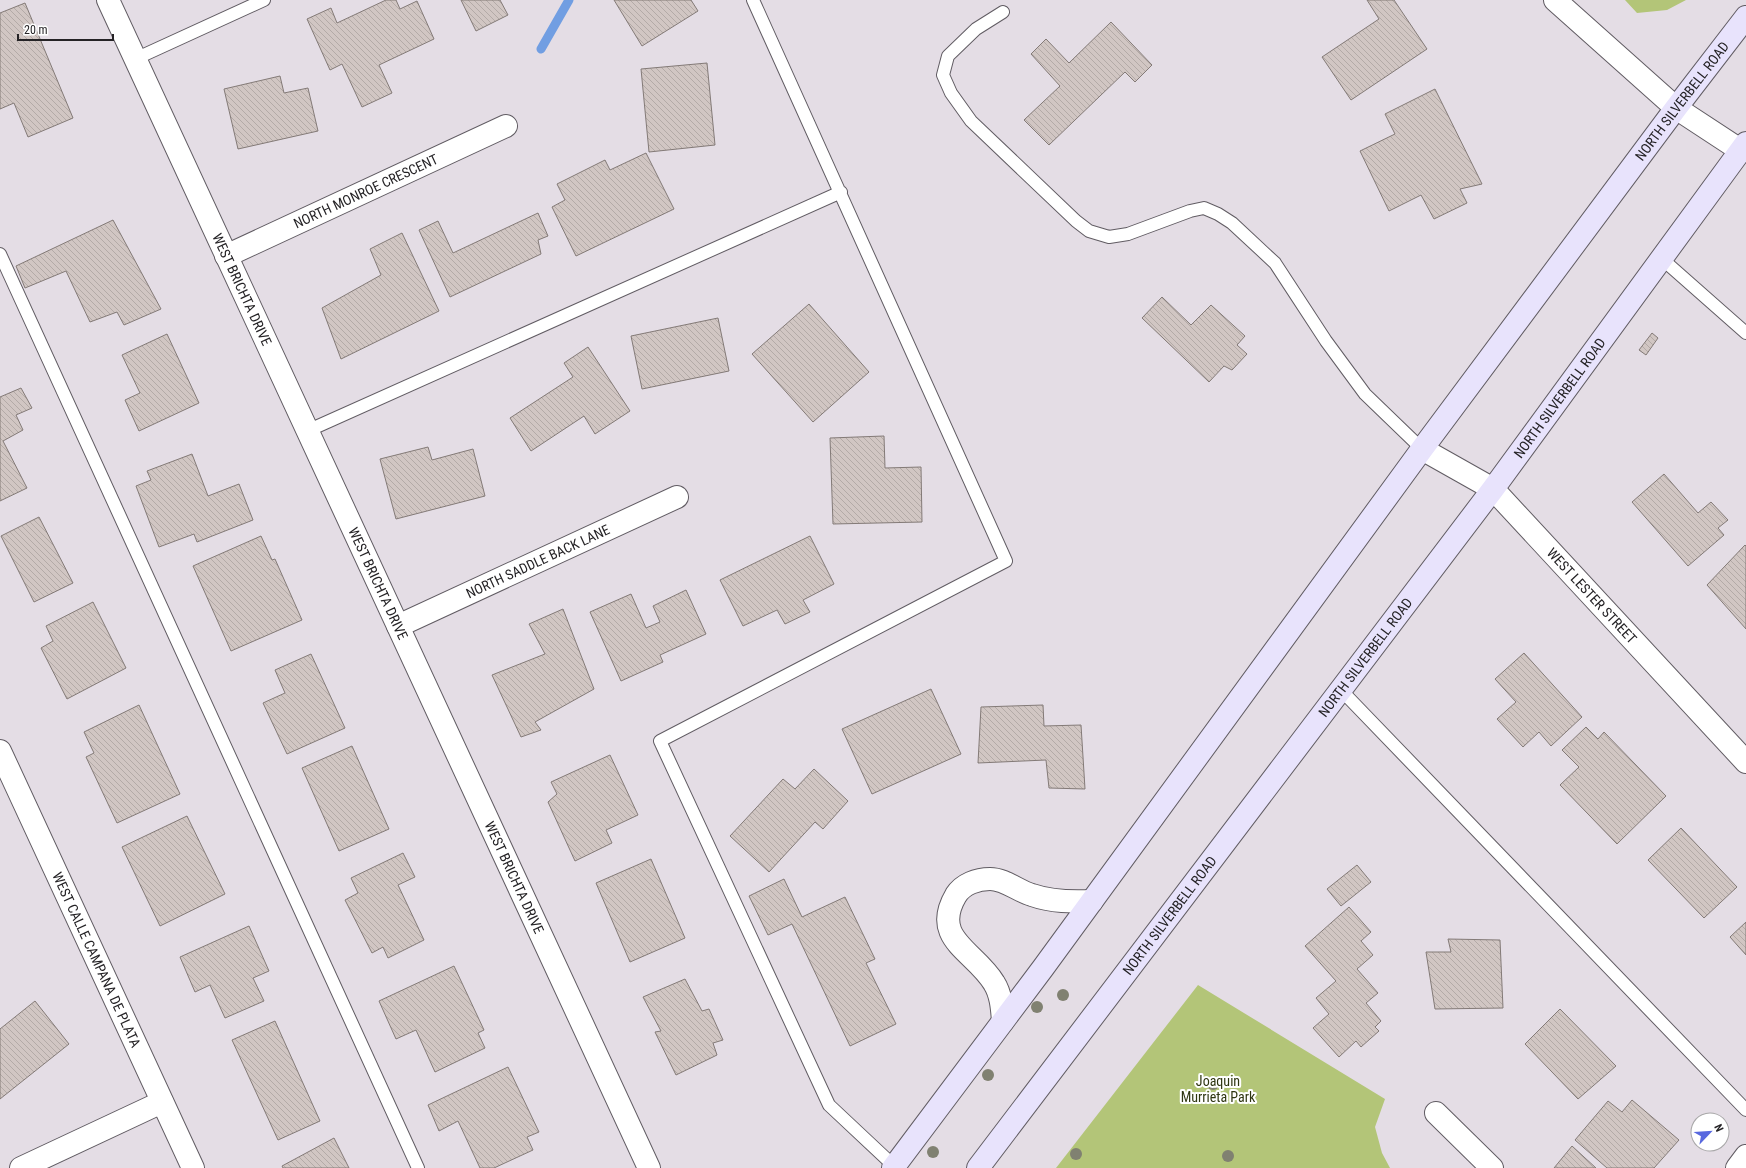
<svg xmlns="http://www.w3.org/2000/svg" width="1746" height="1168" viewBox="0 0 1746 1168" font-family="'Roboto Condensed',sans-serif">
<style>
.green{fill:#b3c578}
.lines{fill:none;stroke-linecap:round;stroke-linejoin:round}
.stream{stroke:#719ee2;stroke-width:9}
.building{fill:url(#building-back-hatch);stroke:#837a77}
.service-casing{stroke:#615c63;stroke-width:14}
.minor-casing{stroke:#615c63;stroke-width:24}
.secondary-casing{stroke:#615c63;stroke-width:24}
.service{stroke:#fff;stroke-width:12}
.minor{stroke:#fff;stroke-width:22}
.secondary{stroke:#e8e3fc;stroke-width:22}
.tree{fill:#808171}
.labels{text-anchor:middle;stroke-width:4;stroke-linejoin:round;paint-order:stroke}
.street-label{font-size:14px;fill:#252326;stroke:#fff}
.park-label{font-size:14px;fill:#2f3612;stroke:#fff}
</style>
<defs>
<pattern id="building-back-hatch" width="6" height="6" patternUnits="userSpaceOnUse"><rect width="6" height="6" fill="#d1c6c3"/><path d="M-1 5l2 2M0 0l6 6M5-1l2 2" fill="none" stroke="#b3aaa7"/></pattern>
</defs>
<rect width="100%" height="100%" fill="#e4dde5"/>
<path class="green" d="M1625 0H1686L1667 10 1637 13Z
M1198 985 1385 1099 1375 1127 1382 1153 1390 1168H1056Z"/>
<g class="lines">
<path class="stream" d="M541 49 569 0"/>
</g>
<path class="building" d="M386 0H396L400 9 417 1 434 39 379 65 392 93 362 107 342 64 330 70 307 19 331 8 337 23Z
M461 0H500L508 15 476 31Z
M614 0H691L698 11 642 46Z
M1367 0H1394L1427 49 1351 100 1322 57 1379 19Z
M25 3 73 118 28 137 14 103 0 109V13Z
M1111 22 1152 65 1135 82 1125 72 1049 145 1024 120 1060 86 1031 54 1046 39 1069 63Z
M707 63 715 145 649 152 641 69Z
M280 76 284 93 308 88 318 131 238 149 224 89Z
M1435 89 1482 184 1460 189 1467 203 1434 219 1421 195 1389 211 1360 151 1395 134 1385 114Z
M646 153 674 209 576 256 552 207 565 200 557 184 605 160 610 170Z
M538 213 548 236 538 240 541 254 450 297 419 230 438 221 453 253Z
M113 220 161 309 124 325 117 312 90 322 66 271 25 288 16 266Z
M402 233 439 311 341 359 322 308 381 275 370 249Z
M1162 297 1191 325 1211 305 1245 336 1237 345 1247 354 1232 370 1224 366 1209 382 1142 318Z
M809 304 869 372 813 422 752 354Z
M718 318 729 371 642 389 631 336Z
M1652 333 1658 338 1646 355 1639 350Z
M167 334 199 403 139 431 125 400 140 393 122 355Z
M588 347 630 411 595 434 584 416 531 451 510 418 573 377 564 363Z
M21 388 32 408 16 415 23 430 3 441 27 488 0 501V397Z
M884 436 885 468 921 467 922 522 833 524 830 438Z
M428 447 432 460 473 449 485 496 396 519 380 459Z
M192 454 208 496 239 484 253 520 197 542 194 534 159 547 136 486 151 480 147 471Z
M1664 474 1698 513 1711 502 1728 520 1718 528 1724 535 1688 566 1632 502Z
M39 517 73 583 34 602 1 536Z
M261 536 272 560 275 559 302 620 231 651 193 566Z
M810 536 834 584 803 600 810 612 785 624 777 610 743 626 720 580Z
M1745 545 1746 546V629L1707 585Z
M686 590 706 634 660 655 663 662 621 681 590 612 631 594 646 628 660 622 653 606Z
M93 602 126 668 67 699 41 648 53 641 46 626Z
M563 609 594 689 535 722 541 730 521 737 492 675 545 654 529 624Z
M1524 653 1582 717 1551 746 1539 732 1523 747 1497 719 1516 702 1495 679Z
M311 654 345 728 287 754 263 703 285 693 275 670Z
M931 689 961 754 872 794 842 729Z
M139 705 180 794 117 823 86 757 94 753 84 732Z
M1043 705 1044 726 1081 725 1085 789 1049 788 1046 760 978 763 981 707Z
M1586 727 1598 739 1604 732 1666 796 1617 844 1560 785 1579 767 1562 750Z
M352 746 389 829 339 851 302 768Z
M610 755 638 815 606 830 612 843 575 861 548 802 557 794 551 782Z
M814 769 848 801 823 829 815 822 769 872 730 836 783 779 795 789Z
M187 816 225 894 160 926 122 847Z
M1681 828 1737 887 1704 918 1648 860Z
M403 853 415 877 398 885 424 940 388 958 383 947 372 953 345 900 358 893 351 878Z
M651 859 685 938 630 962 596 883Z
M1357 865 1371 882 1341 906 1327 889Z
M784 879 802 917 845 897 875 959 866 963 896 1024 850 1046 792 924 768 935 749 896Z
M1349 907 1371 932 1361 941 1373 955 1357 969 1378 993 1366 1003 1381 1021 1375 1027 1379 1031 1361 1047 1356 1041 1339 1057 1313 1028 1329 1014 1316 998 1336 981 1305 946Z
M1746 922V955L1730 937Z
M249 926 269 971 253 978 264 1001 225 1018 210 985 195 992 180 957Z
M1448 939 1500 940 1503 1008 1435 1009 1426 952H1451Z
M454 966 484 1030 478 1033 485 1048 435 1072 416 1030 396 1039 379 1001Z
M685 979 702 1011 709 1009 723 1040 713 1043 717 1055 676 1075 655 1032 661 1031 643 997Z
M35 1001 69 1044 0 1099V1029Z
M1560 1009 1616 1066 1578 1099 1525 1044Z
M275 1021 320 1121 278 1140 232 1040Z
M508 1067 539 1132 527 1137 533 1150 494 1168H480L458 1121 439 1131 428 1105Z
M1632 1100 1679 1140 1654 1168H1607L1575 1140 1608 1101 1622 1112Z
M334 1138 349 1168H283L282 1166Z
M1572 1146 1596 1168H1554Z"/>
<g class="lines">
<g class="service-casing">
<path id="service" d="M753 0 1006 561 660 741 829 1105 894 1166
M1003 12 976 29 948 56 943 75 951 93 971 121 1076 221 1089 231 1109 237 1128 234 1190 211 1204 208 1218 214 1232 223 1275 263 1326 341 1365 394 1422 449
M135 59 264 0
M0 254 418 1168
M1661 258 1746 333
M307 431 841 192
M1341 690 1746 1110"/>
</g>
<g class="minor-casing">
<g id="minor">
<path id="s1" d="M108 0 649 1168"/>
<path d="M1555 0 1676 108 1740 150"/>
<path id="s2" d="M226 256 506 126"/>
<path id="s3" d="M1422 449 1493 489 1746 762"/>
<path id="s4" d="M398 626 677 497"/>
<path id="s5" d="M0 751 193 1168"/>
<path d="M1003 1021C1002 1008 1001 994 994 983 975 951 930 939 956 895 963 884 977 879 990 879 1005 879 1018 891 1032 895 1052 902 1072 902 1092 901"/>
<path d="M1436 1113 1492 1168"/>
<path d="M21 1168 162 1102"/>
<path d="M1737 1168 1746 1156"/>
</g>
</g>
<g class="secondary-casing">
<g id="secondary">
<path id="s6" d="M893 1168 1043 968 1422 449 1676 108 1746 17"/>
<path id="s7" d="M978 1168 1493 489 1746 143"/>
</g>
</g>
<use href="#service" class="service"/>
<use href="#minor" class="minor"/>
<use href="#secondary" class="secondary"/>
</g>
<g class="tree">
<circle cx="1063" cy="995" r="6"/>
<circle cx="1037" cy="1007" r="6"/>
<circle cx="988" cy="1075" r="6"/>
<circle cx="1213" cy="1084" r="6"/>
<circle cx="933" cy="1152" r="6"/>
<circle cx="1076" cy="1154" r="6"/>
<circle cx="1228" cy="1156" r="6"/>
</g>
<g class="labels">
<g class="street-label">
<text dy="5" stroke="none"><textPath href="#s6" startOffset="1327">NORTH SILVERBELL ROAD</textPath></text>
<text dy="5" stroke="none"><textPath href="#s2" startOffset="154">NORTH MONROE CRESCENT</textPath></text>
<text dy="5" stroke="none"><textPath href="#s1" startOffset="319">WEST BRICHTA DRIVE</textPath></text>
<text dy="5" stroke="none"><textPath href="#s7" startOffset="965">NORTH SILVERBELL ROAD</textPath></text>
<text dy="5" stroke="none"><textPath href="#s4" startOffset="154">NORTH SADDLE BACK LANE</textPath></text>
<text dy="5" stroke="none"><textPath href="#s1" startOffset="643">WEST BRICHTA DRIVE</textPath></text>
<text dy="5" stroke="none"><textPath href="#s3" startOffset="227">WEST LESTER STREET</textPath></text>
<text dy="5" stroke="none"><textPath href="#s7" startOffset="641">NORTH SILVERBELL ROAD</textPath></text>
<text dy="5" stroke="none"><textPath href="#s1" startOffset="967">WEST BRICHTA DRIVE</textPath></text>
<text dy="5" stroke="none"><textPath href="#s7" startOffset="317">NORTH SILVERBELL ROAD</textPath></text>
<text dy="5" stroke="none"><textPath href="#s5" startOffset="230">WEST CALLE CAMPANA DE PLATA</textPath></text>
</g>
<g class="park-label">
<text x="1218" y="1086">Joaquin<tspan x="1218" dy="16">Murrieta Park</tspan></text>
</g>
</g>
<g transform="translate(1710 1132) rotate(65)"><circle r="19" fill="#ffffff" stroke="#a8a7a8"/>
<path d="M0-3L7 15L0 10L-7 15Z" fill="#5868df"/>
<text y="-6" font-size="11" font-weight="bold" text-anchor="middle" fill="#252326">N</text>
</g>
<path d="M18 34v6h95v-6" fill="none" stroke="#252326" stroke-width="2"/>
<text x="24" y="34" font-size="12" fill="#252326" stroke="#ffffff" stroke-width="3" paint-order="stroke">20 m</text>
</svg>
